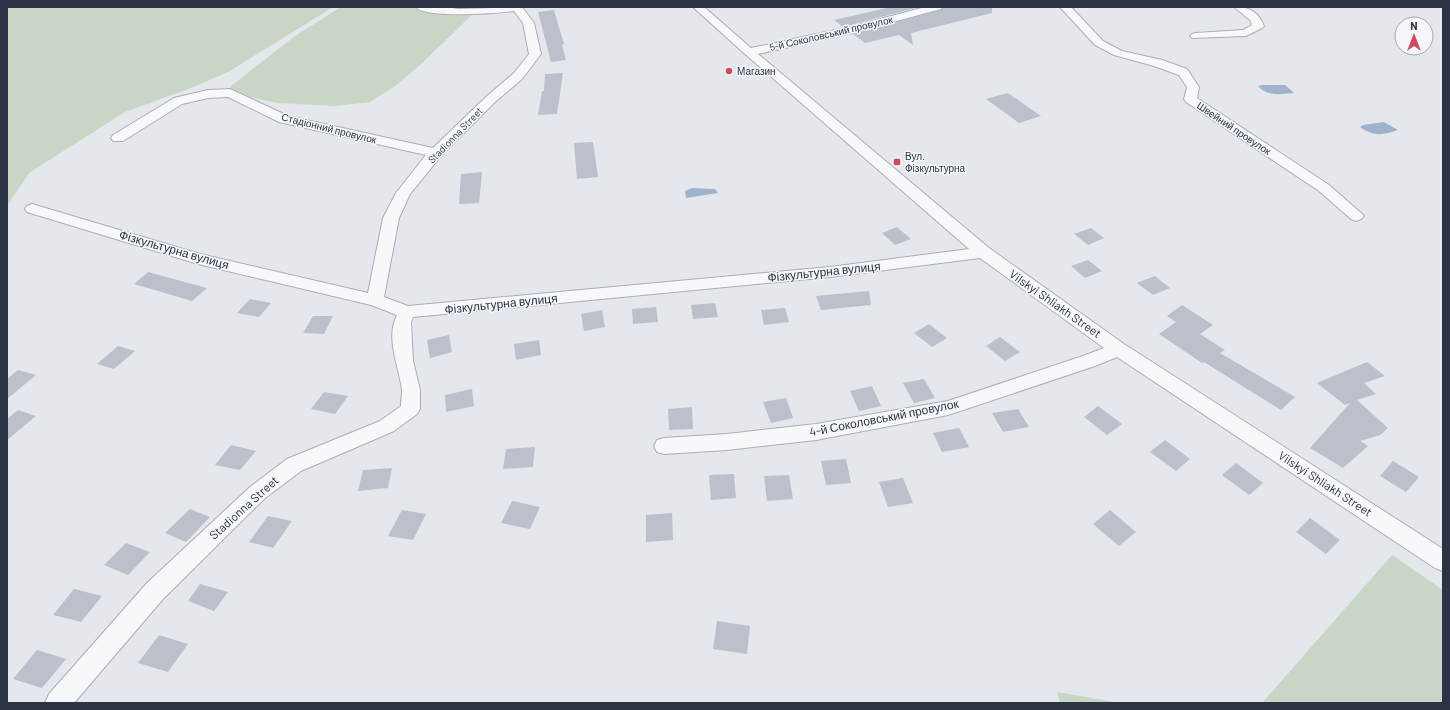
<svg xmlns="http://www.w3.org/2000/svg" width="1450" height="710" viewBox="0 0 1450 710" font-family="Barlow,sans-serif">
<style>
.green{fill:#c9d6c5}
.water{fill:#9fb4cc}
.building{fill:#bbc0ca}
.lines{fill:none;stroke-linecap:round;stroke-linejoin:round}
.minor-casing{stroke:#a9aeb7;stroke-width:2}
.minor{fill:#f7f8fa;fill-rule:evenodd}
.poi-dot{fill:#d1495b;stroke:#f4f6f9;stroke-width:1.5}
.labels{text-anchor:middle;stroke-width:3;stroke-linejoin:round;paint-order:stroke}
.far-street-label{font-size:10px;fill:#2b3445;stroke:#f4f6f9}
.far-poi-label{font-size:10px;fill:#2b3445;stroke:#f4f6f9;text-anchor:start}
.street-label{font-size:12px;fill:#2b3445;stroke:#f4f6f9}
</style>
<rect width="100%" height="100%" fill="#e4e7ec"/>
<path class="green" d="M7 7H333L228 72 191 88 125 112 29 173 7 206Z
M341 7H450L475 12 420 65 395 86 370 102 335 106 278 103 230 93 231 86 295 36Z
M1392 555 1443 590V703H1262Z
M1057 692 1121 703H1060Z"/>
<path class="water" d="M1262 85H1285L1294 93C1281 94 1267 97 1258 86Z
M1384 122 1398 130C1383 135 1374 137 1360 127L1363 125Z
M692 188 715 189 718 193 686 198 685 191Z"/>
<path class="building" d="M891 7H919L843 27 834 20Z
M943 7H992V13L911 33 913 45 899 35 865 43 853 34 941 10Z
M554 10 564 44 562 45 566 60 551 62 538 12Z
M563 73 557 114 538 115 542 91H544L545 74Z
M1008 93 1041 116 1019 123 986 99Z
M593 142 598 177 577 179 574 143Z
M482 172 479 203 459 204 461 174Z
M897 227 911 239 895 245 882 233Z
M1091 228 1104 238 1088 245 1074 234Z
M1088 260 1102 271 1085 278 1071 266Z
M148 272 207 288 192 301 134 284Z
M1155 276 1170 288 1153 295 1137 283Z
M869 291 871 305 821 310 816 296Z
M250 299 271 303 259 317 237 313Z
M715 303 718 317 693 319 691 305Z
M1182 305 1213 325 1200 334 1225 350 1220 353 1295 397 1281 410 1204 362 1202 363 1159 334 1176 322 1167 316Z
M656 307 658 322 633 324 632 309Z
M785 308 789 322 764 325 761 310Z
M602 310 605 327 584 331 581 314Z
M313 316H333L324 334 303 333Z
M929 324 947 338 932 347 914 333Z
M449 335 452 352 430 358 427 340Z
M1000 337 1020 352 1005 361 986 346Z
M539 340 541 355 516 360 514 344Z
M118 346 135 351 114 369 97 364Z
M1367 362 1385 376 1364 383 1376 394 1357 400 1388 428 1380 435 1360 441 1368 446 1343 468 1310 448 1350 403 1345 405 1317 383Z
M18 370 36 375 7 399V379Z
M924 379 935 398 914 403 903 383Z
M872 386 881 406 859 411 850 391Z
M472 389 474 406 446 412 445 395Z
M324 392 348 396 335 414 311 409Z
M786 398 793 418 771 423 763 402Z
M1098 406 1122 424 1107 435 1084 417Z
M692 407 693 429 669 430 668 409Z
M1018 409 1029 427 1003 432 992 413Z
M18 410 36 416 7 440V419Z
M959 428 969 447 942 452 933 433Z
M1165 440 1190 459 1176 471 1150 452Z
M231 445 256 451 240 470 215 465Z
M535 447 533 467 503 469 506 449Z
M846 459 851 483 826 485 821 461Z
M1393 461 1419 477 1406 492 1380 476Z
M1236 463 1263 483 1249 495 1222 475Z
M392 468 388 488 358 491 363 470Z
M734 474 736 498 711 500 709 475Z
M789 475 793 499 767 501 764 476Z
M903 478 913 503 888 507 879 482Z
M512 501 540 507 530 529 501 523Z
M190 509 210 517 186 542 165 533Z
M402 510 426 514 413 540 388 536Z
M1110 510 1136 532 1119 546 1093 524Z
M672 513 673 540 646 542V515Z
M268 516 292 521 273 548 249 542Z
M1310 518 1340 540 1326 554 1296 532Z
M126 543 150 552 128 575 104 565Z
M200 584 228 592 214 611 188 601Z
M74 589 102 596 81 622 53 615Z
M717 621 750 626 747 654 713 649Z
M159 635 188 644 168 672 138 663Z
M37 650 66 659 42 688 13 679Z"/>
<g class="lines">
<g class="minor-casing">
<path id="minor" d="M416 7H445L458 9 522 7 534 23 541 54 522 79 495 102 440 157 410 194 399 218 384 297 408 306 830 267 969 249 745 54 693 7H704L751 48 854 26 925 7H942L941 9 856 32 758 54 989 248 1124 344 1443 549V571L1435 568 1117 357 1095 366 948 415 816 440 727 450 664 454 657 452 654 446 657 440 664 438 727 434 816 424 948 401 1083 356 1104 348 980 258 830 277 413 317 411 322 413 361 420 390V409L417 414 394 431 301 471 264 499 163 599 74 703H45L49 694 147 583 250 487 287 459 380 421 401 406C401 401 402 395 402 390 399 366 385 338 397 315L371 305 198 264 27 212 25 209 27 206 32 204 200 254 368 293 383 218 396 193 426 155 279 122 228 97 208 98 182 104 123 141H113L111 138 113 135 174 98 208 90 230 89 288 116 433 148 487 96 514 73 529 54 523 23 514 11C497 13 425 19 416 7Z
M1060 7H1071L1103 41 1122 51 1162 60 1187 69 1199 87 1197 98 1329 185 1361 213 1364 216 1361 219 1356 221 1351 219 1319 191 1186 102 1184 99 1187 87 1179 75 1154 66 1114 55 1095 45Z
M1234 7C1249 7 1258 11 1264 26L1262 28 1246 36 1192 38 1190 36 1192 34 1196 33 1243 30 1252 25 1250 20Z"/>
</g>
<use href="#minor" class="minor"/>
</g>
<g class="poi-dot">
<circle cx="729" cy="71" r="4"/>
<rect x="893" y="158" width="8" height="8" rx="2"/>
</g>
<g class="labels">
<g class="far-street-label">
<text transform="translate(831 33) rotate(-13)" y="4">5-й Соколовський провулок</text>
<text transform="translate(329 128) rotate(14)" y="4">Стадіонний провулок</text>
<text transform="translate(1234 128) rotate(34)" y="4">Швейний провулок</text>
<text transform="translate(455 135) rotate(-46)" y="4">Stadionna Street</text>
</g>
<g class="far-poi-label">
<text x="737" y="75">Магазин</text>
<text x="905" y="160">Вул.<tspan x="905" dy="12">Фізкультурна</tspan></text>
</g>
<g class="street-label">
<text transform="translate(174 250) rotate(16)" y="4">Фізкультурна вулиця</text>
<text transform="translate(824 272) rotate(-6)" y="4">Фізкультурна вулиця</text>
<text transform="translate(501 304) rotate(-6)" y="4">Фізкультурна вулиця</text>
<text transform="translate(1055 304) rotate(35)" y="4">Vilskyi Shliakh Street</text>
<text transform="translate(884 418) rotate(-11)" y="4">4-й Соколовський провулок</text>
<text transform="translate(1325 484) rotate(33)" y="4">Vilskyi Shliakh Street</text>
<text transform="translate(244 508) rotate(-42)" y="4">Stadionna Street</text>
</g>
</g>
<rect width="1450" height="710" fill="none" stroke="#2b3445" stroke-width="16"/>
<g transform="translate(1414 36)"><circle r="19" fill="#f4f6f9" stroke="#a4a8b1"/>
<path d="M0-3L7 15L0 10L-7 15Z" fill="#d1495b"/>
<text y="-6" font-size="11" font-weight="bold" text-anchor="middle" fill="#2b3445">N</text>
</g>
</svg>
